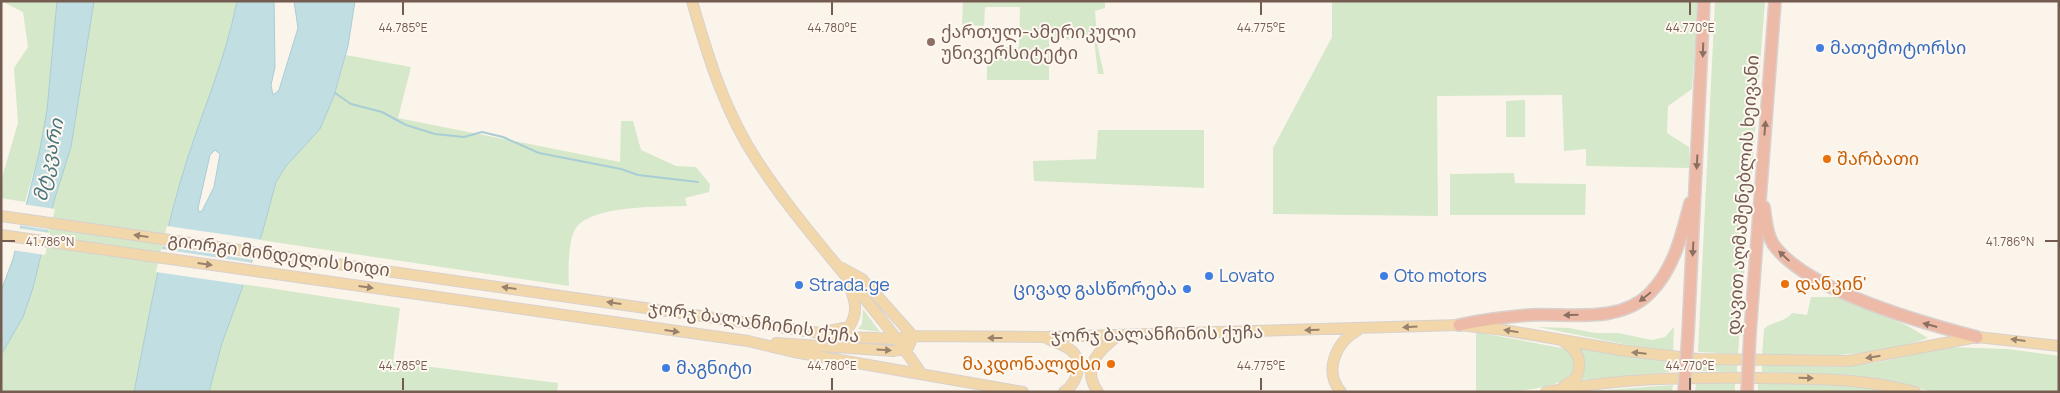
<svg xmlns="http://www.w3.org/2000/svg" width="2060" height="393" viewBox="0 0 2060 393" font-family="Manrope,'Noto Sans Georgian',sans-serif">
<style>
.green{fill:#d6e8ca}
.water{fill:#c1dee3;stroke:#a8cdd4;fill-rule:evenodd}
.pier{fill:#fbf4eb}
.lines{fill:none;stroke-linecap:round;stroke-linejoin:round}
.stream{stroke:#a8cdd4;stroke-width:2}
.major-casing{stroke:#d8d1ce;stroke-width:12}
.highway-casing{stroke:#d8d1ce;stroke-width:14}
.major{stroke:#f2d7aa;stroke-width:10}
.highway{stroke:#eebaa8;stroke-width:11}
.highway-bridge-casing{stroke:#d8d1ce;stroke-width:14;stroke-linecap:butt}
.highway-bridge{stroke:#eebaa8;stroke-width:11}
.oneway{fill:#8c6f62}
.oneway2{fill:#9a816b}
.ticks{fill:none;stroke:#745c50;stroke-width:2}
.education-dot{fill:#8d6e63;stroke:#fef8f1;stroke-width:2}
.shop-dot{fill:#3f7fe0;stroke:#fef8f1;stroke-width:2}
.food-dot{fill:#e8710a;stroke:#fef8f1;stroke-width:2}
.labels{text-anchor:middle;stroke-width:4;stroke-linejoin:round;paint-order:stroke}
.education-label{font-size:18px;fill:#785e54;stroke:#fef8f1;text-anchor:start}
.shop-label{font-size:18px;fill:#366cbe;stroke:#fef8f1;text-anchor:start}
.food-label{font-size:18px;fill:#c56008;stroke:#fef8f1;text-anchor:start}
.street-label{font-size:18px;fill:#745c50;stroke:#fef8f1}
.water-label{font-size:19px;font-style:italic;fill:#48757e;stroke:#fef8f1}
.ticks-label{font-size:12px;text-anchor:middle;fill:#745c50;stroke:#fef8f1;stroke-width:4;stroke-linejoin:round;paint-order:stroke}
</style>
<rect width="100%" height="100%" fill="#fbf4eb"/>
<path class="green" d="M1 1H57L47 110 40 149 25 202 1 198V181L18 123 14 68 28 47 23 12Z
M94 1H237C225 64 197 122 180 183 160 252 148 322 134 392H1V355L23 317 33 288 54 201 71 147Z
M963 1H1105V8L1095 11 1098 48 1104 74H1098L1094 39 1049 40V80H987V60L1001 47H1019L1020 7H985L984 26 962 25Z
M1332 1H1698L1692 89 1668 106 1667 133 1689 147V168L1586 166V149L1564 151 1562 95 1437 96 1438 216 1273 214V148L1332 37Z
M1715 1H1765L1738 354 1698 352Z
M346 55 411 67 398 118 620 162 621 121H633L641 150 676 166 696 167 710 184 709 192 685 198 687 206C660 207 592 205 576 228 568 239 568 273 569 286L260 240 276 182 286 166 320 129 334 96Z
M1525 100V137H1506V101Z
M1098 130H1204V188L1034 181 1033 161 1096 159Z
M1514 173 1515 183 1586 184 1585 215H1450V174Z
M242 284 400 308 393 362 558 383 557 392H209L222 343Z
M1811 297H1841L1908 326 1928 338C1867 358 1824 356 1762 355L1764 329C1772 321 1784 323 1792 313L1807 315Z
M863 309 880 332 858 329 862 324Z
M1538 327 1569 328 1595 333H1618L1652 340 1665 337 1674 327 1673 354Z
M1476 332 1567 349 1576 361 1574 374C1552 392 1503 392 1476 392Z
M1946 347 2008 349 2059 356V392H1937L1843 375 1762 372V365L1843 367 1879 362Z
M1577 348 1672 362V372L1583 380 1580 379Z
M1695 364 1737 365V372L1695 371Z
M1696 383H1735V392H1695Z
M1837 383 1894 392H1758V384Z
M1673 385 1672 392H1578Z"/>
<path class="water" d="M57 1H94L71 147 54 201 33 288 23 317 1 355V291L13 259 40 149 47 110Z
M237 1H274L275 67 271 85 273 95 279 90 298 28 294 1H355L348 46 334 96 320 129 286 166 276 182 262 234 222 343 209 392H134C148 322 160 252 180 183 197 122 225 64 237 1ZM215 150 220 154 214 187 202 211 199 212 198 208 210 155Z"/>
<path class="pier" d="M22 204 55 209 50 230 18 225Z
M167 226 262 240 254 260 162 246Z
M17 228 50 233 45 255 12 250Z
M161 249 253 263 245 285 156 272Z"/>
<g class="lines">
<path class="stream" d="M335 93 351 104 382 112 406 125 435 134 464 137 482 132 503 137 539 153 621 169 638 175 698 182"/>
<g class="major-casing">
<path id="major" d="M692 1C708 57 725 113 758 162 807 237 871 299 921 373
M1 216 848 337 897 339 913 336 1044 337 1459 325 1504 330 1626 351 1698 359 1849 361 1977 337 2059 346
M1 235 748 341 794 352 1023 392
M842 268 862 279 913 336
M829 331 849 327C859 312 855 300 849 285
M1046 338C1054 342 1065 345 1072 351 1084 363 1077 383 1064 392
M776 343 894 351 908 348 913 336
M1563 387 1576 378C1583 362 1578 350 1563 341
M1098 392C1080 367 1100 349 1119 335
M1341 392C1323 371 1336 342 1358 330
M1546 392C1617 378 1688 377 1761 378 1813 379 1864 378 1915 392"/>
</g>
<g class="highway-casing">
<path id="highway" d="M1764 207C1766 219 1766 233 1773 244 1806 291 1923 323 1977 337
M1459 325C1482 320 1506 317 1530 315 1569 313 1620 324 1650 293 1674 269 1682 234 1690 203
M1750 333 1775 1
M1688 334 1704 1"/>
</g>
<use href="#major" class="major"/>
<use href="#highway" class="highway"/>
<g class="highway-bridge-casing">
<path id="highway-bridge" d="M1684 392 1688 334
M1747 392 1750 333"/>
</g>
<use href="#highway-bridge" class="highway-bridge"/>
</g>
<defs><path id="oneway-solid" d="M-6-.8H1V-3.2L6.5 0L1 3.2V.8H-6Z" transform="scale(1.25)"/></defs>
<g class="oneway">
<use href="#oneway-solid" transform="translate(1703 50) rotate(92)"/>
<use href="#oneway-solid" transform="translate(1765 128) rotate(-85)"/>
<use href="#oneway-solid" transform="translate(1697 162) rotate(93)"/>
<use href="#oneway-solid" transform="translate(1693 249) rotate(93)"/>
<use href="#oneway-solid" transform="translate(1784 256) rotate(-137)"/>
<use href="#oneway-solid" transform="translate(1645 297) rotate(141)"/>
<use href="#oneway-solid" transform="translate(1571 315) rotate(179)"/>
<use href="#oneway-solid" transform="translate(1930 325) rotate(-165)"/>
</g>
<g class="oneway2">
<use href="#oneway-solid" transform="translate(141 236) rotate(-172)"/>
<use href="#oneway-solid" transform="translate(205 264) rotate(8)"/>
<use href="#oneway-solid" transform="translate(366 287) rotate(8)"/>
<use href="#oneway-solid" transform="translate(509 288) rotate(-172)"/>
<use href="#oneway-solid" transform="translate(614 303) rotate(-172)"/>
<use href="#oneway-solid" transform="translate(1410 327) rotate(177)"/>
<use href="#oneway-solid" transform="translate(1312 330) rotate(178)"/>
<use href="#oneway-solid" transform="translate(672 331) rotate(8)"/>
<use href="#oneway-solid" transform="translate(1511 331) rotate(-171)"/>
<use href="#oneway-solid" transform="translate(995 338) rotate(180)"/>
<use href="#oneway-solid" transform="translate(2018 340) rotate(-173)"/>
<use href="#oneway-solid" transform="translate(884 350) rotate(3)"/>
<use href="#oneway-solid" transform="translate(1639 353) rotate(-174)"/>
<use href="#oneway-solid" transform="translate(1873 357) rotate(171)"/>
<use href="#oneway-solid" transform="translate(1806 378) rotate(1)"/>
</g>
<path class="ticks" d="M403 2V15M832 2V15M1261 2V15M1690 2V15M2 241H15M2045 241H2058M403 378V390M832 378V390M1261 378V390M1690 378V390"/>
<circle class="education-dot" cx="931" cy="42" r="5"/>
<g class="shop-dot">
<circle cx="1820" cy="48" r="5"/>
<circle cx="1209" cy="276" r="5"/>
<circle cx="1384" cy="276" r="5"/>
<circle cx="799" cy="285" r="5"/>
<circle cx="1187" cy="289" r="5"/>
<circle cx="666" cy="368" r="5"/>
</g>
<g class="food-dot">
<circle cx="1827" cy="159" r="5"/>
<circle cx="1785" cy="284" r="5"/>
<circle cx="1111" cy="364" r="5"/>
</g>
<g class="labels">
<g class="education-label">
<text x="941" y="38">ქართულ-ამერიკული<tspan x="941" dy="21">უნივერსიტეტი</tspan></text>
</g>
<g class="shop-label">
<text x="1830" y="54">მათემოტორსი</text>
<text x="1219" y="282">Lovato</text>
<text x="1394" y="282">Oto motors</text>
<text x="809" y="291">Strada.ge</text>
<text x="1177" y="295" text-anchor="end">ცივად გასწორება</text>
<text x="676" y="374">მაგნიტი</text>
</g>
<g class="food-label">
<text x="1837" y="165">შარბათი</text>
<text x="1795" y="290">დანკინ'</text>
<text x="1101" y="370" text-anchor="end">მაკდონალდსი</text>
</g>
<g class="street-label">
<text transform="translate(1743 195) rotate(-86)" y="6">დავით აღმაშენებლის ხეივანი</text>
<text transform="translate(279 255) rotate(8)" y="6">გიორგი მინდელის ხიდი</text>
<text transform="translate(754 322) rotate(8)" y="6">ჯორჯ ბალანჩინის ქუჩა</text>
<text transform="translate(1157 334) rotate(-1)" y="6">ჯორჯ ბალანჩინის ქუჩა</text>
</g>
<g class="water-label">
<text transform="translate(48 160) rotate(-78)" y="7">მტკვარი</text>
</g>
</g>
<g class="ticks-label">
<text x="403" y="32">44.785°E</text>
<text x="832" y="32">44.780°E</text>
<text x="1261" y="32">44.775°E</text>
<text x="1690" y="32">44.770°E</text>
<text x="2010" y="246">41.786°N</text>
<text x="50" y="246">41.786°N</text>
<text x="403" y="370">44.785°E</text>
<text x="832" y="370">44.780°E</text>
<text x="1261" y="370">44.775°E</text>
<text x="1690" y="370">44.770°E</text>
</g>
<rect width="2060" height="393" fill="none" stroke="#745c50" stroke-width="5"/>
</svg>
